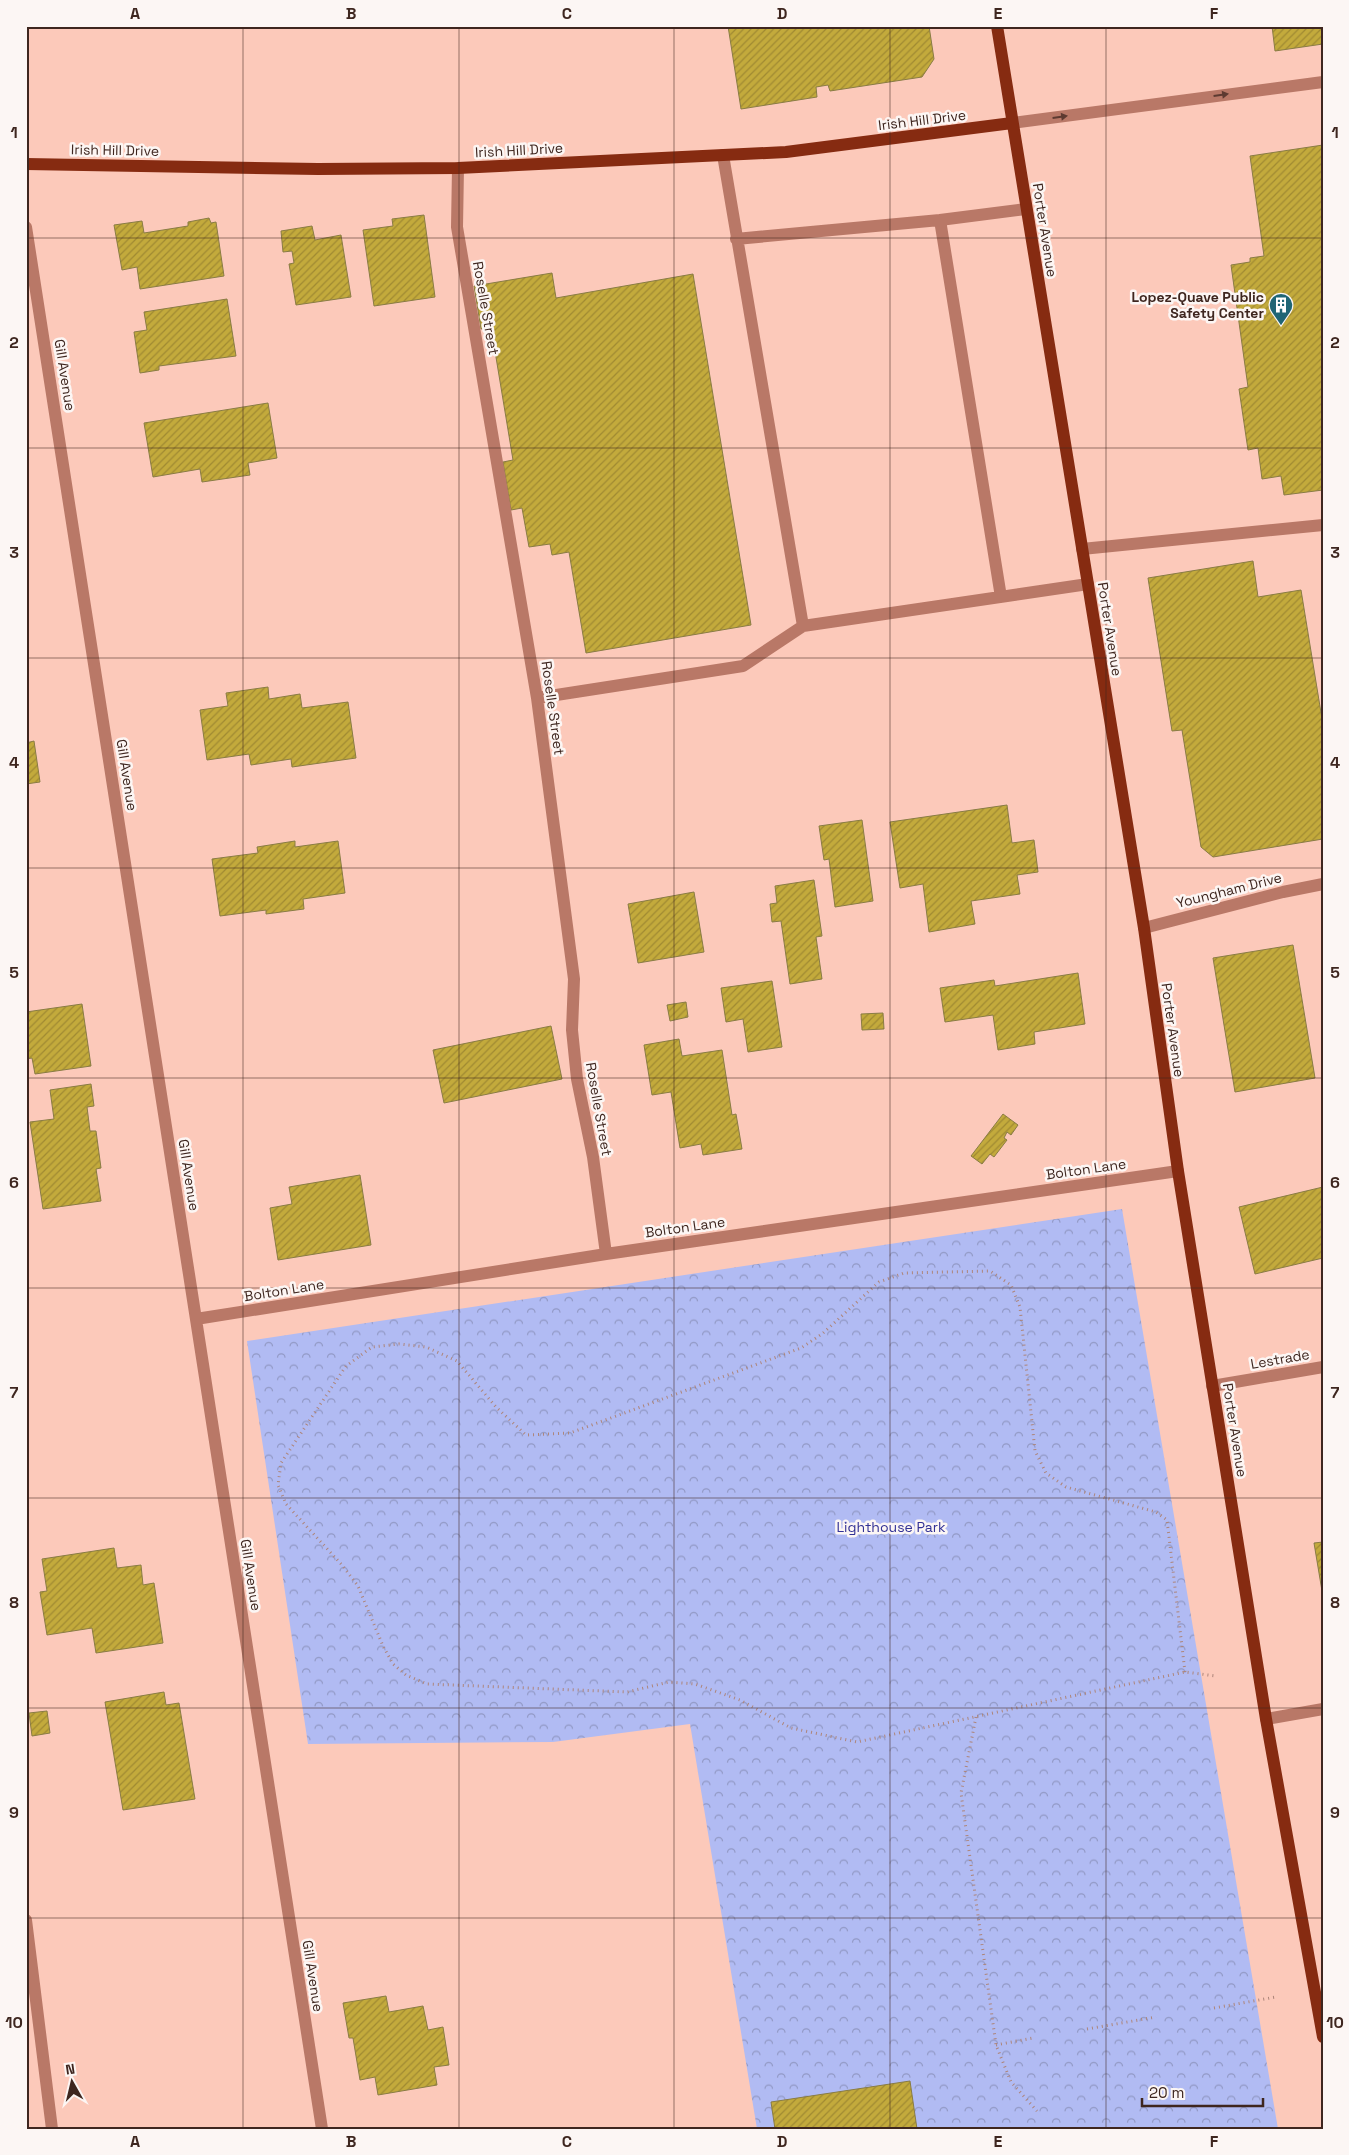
<svg xmlns="http://www.w3.org/2000/svg" width="1349" height="2155" viewBox="0 0 1349 2155" font-family="'Space Grotesk',sans-serif">
<style>
.park{fill:url(#park-crowns)}
.building{fill:url(#building-hatch);stroke:#897c44}
.lines{fill:none;stroke-linecap:round;stroke-linejoin:round}
.path{stroke:#ad857a;stroke-width:3;stroke-dasharray:1 4;stroke-linecap:butt}
.minor{stroke:#b97867;stroke-width:12}
.major{stroke:#862b11;stroke-width:12}
.oneway{fill:#5d3a31}
.grid{fill:none;stroke:#3e261f;stroke-width:1;stroke-opacity:0.55}
.labels{text-anchor:middle;stroke-width:5;stroke-linejoin:round;paint-order:stroke}
.street-label{font-size:14px;fill:#3e261f;stroke:#fcf6f4}
.poi-label{font-size:14px;font-weight:bold;fill:#3e261f;stroke:#fcf6f4;text-anchor:end}
.park-label{font-size:14px;fill:#323195;stroke:#fcf6f4}
.neatline{fill:none;stroke:#3e261f;stroke-width:2}
.grid-label{font-size:16px;text-anchor:middle;font-weight:bold;fill:#3e261f}
</style>
<defs>
<pattern id="park-crowns" width="20" height="18" patternUnits="userSpaceOnUse" patternTransform="scale(1.25)"><rect width="20" height="18" fill="#b1bbf3"/><path d="M2 6a3 3 0 1 1 6 0M12 15a3 3 0 1 1 6 0" fill="none" stroke="#9198c4"/></pattern>
<pattern id="building-hatch" width="6" height="6" patternUnits="userSpaceOnUse" patternTransform="scale(1.25)"><rect width="6" height="6" fill="#c3aa3c"/><path d="M-1 1l2-2M0 6l6-6M5 7l2-2" fill="none" stroke="#a08a32"/></pattern>
</defs>
<rect width="100%" height="100%" fill="#fcc9ba"/>
<path class="park" d="M1122 1209 1278 2129H757L690 1724 553 1742 308 1744 247 1341Z"/>
<path class="building" d="M728 26H929L934 59 922 77 830 91 828 85 816 87 817 97 741 109Z
M1272 26H1323V44L1275 51Z
M1323 145V490L1284 495 1281 476 1262 479 1258 448 1248 450 1239 389 1248 387 1231 265 1250 262V258L1264 256 1250 156Z
M424 215 435 297 374 306 363 230 393 226 392 219Z
M209 218 211 223 216 222 224 276 140 289 137 267 122 270 114 225 142 221 144 233 188 226V222Z
M312 226 315 240 341 235 351 297 296 305 289 264 294 263 292 251 283 252 281 231Z
M552 273 556 298 693 274 751 625 586 653 569 552 552 555 550 544 529 547 522 508 511 510 503 462 513 460 491 327 481 329 474 286Z
M227 299 236 356 159 366V370L140 373 134 332 147 330 144 312Z
M268 403 277 458 248 463 250 475 202 482 200 469 153 477 144 423Z
M1253 561 1258 597 1301 590 1323 725V839L1213 857 1201 847 1182 730 1172 731 1148 578Z
M268 687 269 699 300 694 302 708 348 702 356 758 292 767 291 759 251 765 249 754 207 760 200 710 228 706 226 693Z
M34 741 40 782 26 784V743Z
M1007 805 1012 843 1034 840 1038 872 1017 875 1020 894 971 901 975 924 929 932 923 884 900 888 890 822Z
M862 820 873 901 835 907 829 859 824 860 819 826Z
M295 841V847L338 841 345 893 303 899 304 909 266 914V910L220 916 212 859 258 853 257 847Z
M814 880 822 936 816 937 822 979 790 984 781 921 772 922 770 904 777 903 775 886Z
M694 892 704 952 638 963 628 904Z
M1293 945 1315 1078 1235 1092 1213 958Z
M1078 973 1085 1024 1034 1032 1035 1044 998 1050 993 1015 945 1022 940 988 994 980 995 986Z
M772 981 782 1047 748 1052 743 1019 726 1022 721 988Z
M686 1002 688 1017 670 1021 667 1005Z
M82 1004 91 1066 35 1074 32 1058 26 1059V1012Z
M883 1013 884 1029 862 1030 861 1014Z
M551 1026 562 1079 444 1103 433 1050Z
M679 1039 682 1056 722 1050 732 1115 736 1114 742 1149 703 1155 701 1144 680 1148 671 1092 652 1095 644 1045Z
M91 1084 94 1106 87 1107 90 1131H96L101 1168 96 1169 101 1201 43 1209 30 1122 54 1119 50 1090Z
M1003 1114 1018 1125 1011 1135 1007 1132 1004 1138 1007 1140 994 1157 990 1154 982 1164 971 1156Z
M360 1175 371 1245 278 1260 270 1208 292 1204 289 1187Z
M1323 1187V1258L1255 1274 1239 1207Z
M1323 1542V1591H1322L1314 1543Z
M114 1548 117 1568 141 1565 143 1585 154 1583 163 1643 96 1653 92 1628 47 1635 40 1592 47 1591 42 1559Z
M164 1692 166 1705 179 1703 195 1799 123 1810 105 1702Z
M47 1711 50 1733 32 1736 29 1713Z
M386 1996 389 2012 423 2006 428 2030 443 2027 449 2065 434 2067 437 2085 378 2095 375 2077 360 2080 353 2038H349L343 2003Z
M910 2081 917 2129H775L771 2102Z"/>
<g class="lines">
<path class="path" d="M1185 1672 1167 1520 1156 1512 1066 1487 1046 1473 1035 1451 1020 1307 1011 1285 990 1271 904 1273 879 1282 822 1334 801 1348 570 1433 526 1435 496 1407 457 1361 426 1347 399 1344 372 1347 346 1366 281 1463 278 1485 286 1504 342 1565 358 1586 383 1646 393 1664 406 1675 427 1684 627 1692 669 1682 695 1684 740 1700 791 1728 857 1742 1185 1672 1216 1676
M976 1717 961 1793 996 2045 1011 2082 1037 2111
M1214 2008 1276 1997
M1087 2029 1156 2017
M996 2045 1033 2038"/>
<path class="minor" d="M1012 123 1323 82
M723 155 803 626
M458 168 457 227 537 698 574 979 572 1030 577 1079 593 1157 606 1254
M940 220 1026 209
M26 227 322 2129
M736 239 940 220 1001 597
M1082 549 1323 525
M537 698 743 666 803 626 1088 584
M1144 928 1283 892 1323 884
M196 1319 606 1254 1178 1171
M1212 1386 1323 1367
M1266 1719 1323 1709
M26 1920 52 2129"/>
<path class="major" d="M997 26 1144 928 1178 1171 1266 1719 1323 2037
M26 164 318 169 458 168 786 152 1012 123"/>
</g>
<defs><path id="oneway-solid" d="M-6-.8H1V-3.2L6.5 0L1 3.2V.8H-6Z" transform="scale(1.25)"/></defs>
<g class="oneway">
<use href="#oneway-solid" transform="translate(1221 95) rotate(-8)"/>
<use href="#oneway-solid" transform="translate(1060 117) rotate(-8)"/>
</g>
<path class="grid" d="M243 26V2129M459 26V2129M674 26V2129M890 26V2129M1106 26V2129M26 238H1323M26 448H1323M26 658H1323M26 868H1323M26 1078H1323M26 1288H1323M26 1498H1323M26 1708H1323M26 1918H1323"/>
<defs>
<g id="building-pin" transform="scale(1.25)"><path d="M0 17L-7.5 6A9.5 9.5 0 1 1 7.5 6Z" fill="#1f6575" stroke="#fcf6f4"/><path d="M-4-6H4V6H1V3H-1V6H-4ZM-2.5-4.3h1.7v1.8h-1.7ZM.8-4.3h1.7v1.8H.8ZM-2.5-1h1.7V.8h-1.7ZM.8-1h1.7V.8H.8Z" fill="#fff"/></g>
</defs>
<g fill-rule="evenodd">
<use href="#building-pin" x="1281" y="305"/>
</g>
<g class="labels">
<g class="street-label">
<text transform="translate(922 120) rotate(-7)" y="5">Irish Hill Drive</text>
<text transform="translate(115 150) rotate(1)" y="5">Irish Hill Drive</text>
<text transform="translate(519 150) rotate(-3)" y="5">Irish Hill Drive</text>
<text transform="translate(1045 230) rotate(81)" y="5">Porter Avenue</text>
<text transform="translate(486 308) rotate(80)" y="5">Roselle Street</text>
<text transform="translate(65 375) rotate(81)" y="5">Gill Avenue</text>
<text transform="translate(1110 629) rotate(81)" y="5">Porter Avenue</text>
<text transform="translate(553 708) rotate(82)" y="5">Roselle Street</text>
<text transform="translate(127 775) rotate(81)" y="5">Gill Avenue</text>
<text transform="translate(1229 890) rotate(-14)" y="5">Youngham Drive</text>
<text transform="translate(1173 1030) rotate(82)" y="5">Porter Avenue</text>
<text transform="translate(599 1109) rotate(80)" y="5">Roselle Street</text>
<text transform="translate(1086 1169) rotate(-8)" y="5">Bolton Lane</text>
<text transform="translate(189 1175) rotate(81)" y="5">Gill Avenue</text>
<text transform="translate(685 1227) rotate(-8)" y="5">Bolton Lane</text>
<text transform="translate(284 1290) rotate(-9)" y="5">Bolton Lane</text>
<text transform="translate(1280 1359) rotate(-10)" y="5">Lestrade</text>
<text transform="translate(1235 1430) rotate(81)" y="5">Porter Avenue</text>
<text transform="translate(251 1575) rotate(81)" y="5">Gill Avenue</text>
<text transform="translate(313 1976) rotate(81)" y="5">Gill Avenue</text>
</g>
<g class="poi-label">
<text x="1264" y="302">Lopez-Quave Public<tspan x="1264" dy="16">Safety Center</tspan></text>
</g>
<g class="park-label">
<text x="891" y="1532">Lighthouse Park</text>
</g>
</g>
<rect width="1349" height="2155" fill="none" stroke="#fcf6f4" stroke-width="55"/>
<g transform="translate(72 2082) rotate(352)" stroke="#fcf6f4" stroke-width="4" paint-order="stroke">
<path d="M0-4L9 19L0 12L-9 19Z" fill="#3e261f"/>
<text y="-8" font-size="14" font-weight="bold" text-anchor="middle" fill="#3e261f">N</text>
</g>
<path d="M1142 2098v8h121v-8" fill="none" stroke="#3e261f" stroke-width="2.5"/>
<text x="1149" y="2098" font-size="15" fill="#3e261f" stroke="#fcf6f4" stroke-width="4" paint-order="stroke">20 m</text>
<rect x="28" y="28" width="1294" height="2100" class="neatline"/>
<g class="grid-label">
<text x="135" y="19">A</text>
<text x="351" y="19">B</text>
<text x="567" y="19">C</text>
<text x="782" y="19">D</text>
<text x="998" y="19">E</text>
<text x="1214" y="19">F</text>
<text x="14" y="138">1</text>
<text x="1335" y="138">1</text>
<text x="14" y="348">2</text>
<text x="1335" y="348">2</text>
<text x="14" y="558">3</text>
<text x="1335" y="558">3</text>
<text x="14" y="768">4</text>
<text x="1335" y="768">4</text>
<text x="14" y="978">5</text>
<text x="1335" y="978">5</text>
<text x="14" y="1188">6</text>
<text x="1335" y="1188">6</text>
<text x="14" y="1398">7</text>
<text x="1335" y="1398">7</text>
<text x="14" y="1608">8</text>
<text x="1335" y="1608">8</text>
<text x="14" y="1818">9</text>
<text x="1335" y="1818">9</text>
<text x="14" y="2028">10</text>
<text x="1335" y="2028">10</text>
<text x="135" y="2147">A</text>
<text x="351" y="2147">B</text>
<text x="567" y="2147">C</text>
<text x="782" y="2147">D</text>
<text x="998" y="2147">E</text>
<text x="1214" y="2147">F</text>
</g>
</svg>
